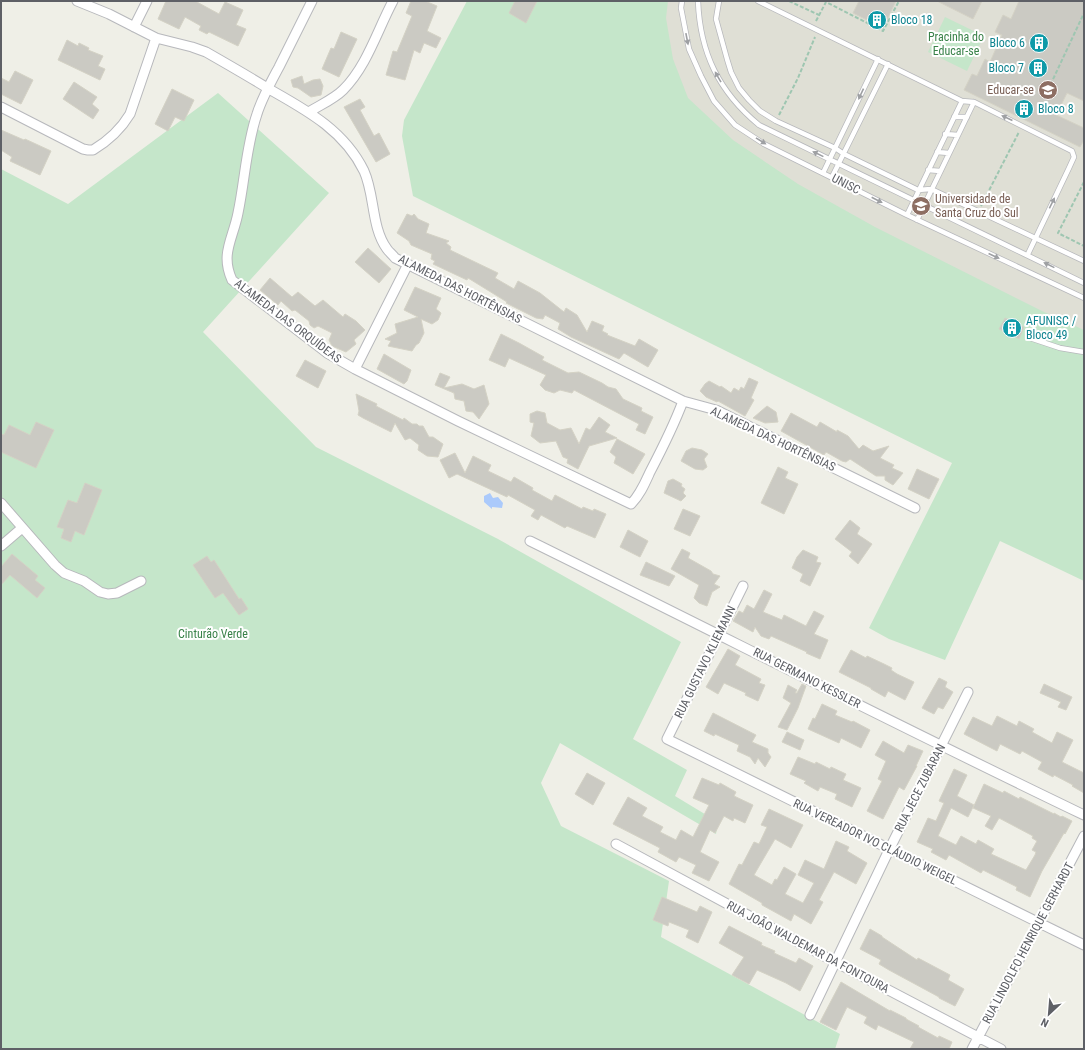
<svg xmlns="http://www.w3.org/2000/svg" width="1085" height="1050" viewBox="0 0 1085 1050" font-family="'Roboto Condensed',sans-serif">
<style>
.education{fill:#dfdfd5}
.green{fill:#c5e6ca}
.water{fill:#abcafb}
.building{fill:#cbcac3;stroke:#d4d2c5}
.lines{fill:none;stroke-linecap:round;stroke-linejoin:round}
.service-casing{stroke:#b7b8bc;stroke-width:6}
.minor-casing{stroke:#b7b8bc;stroke-width:11}
.path{stroke:#9ec6b1;stroke-width:2;stroke-dasharray:4 2;stroke-linecap:butt}
.service{stroke:#fff;stroke-width:4.5}
.minor{stroke:#fff;stroke-width:9}
.oneway{fill:#9ea0a3}
.labels{text-anchor:middle;stroke-width:4;stroke-linejoin:round;paint-order:stroke}
.culture-label{font-size:12px;fill:#0d838f;stroke:#fff;text-anchor:start}
.park-label{font-size:12px;fill:#398249;stroke:#fff}
.education-label{font-size:12px;fill:#785e54;stroke:#fff;text-anchor:end}
.street-label{font-size:12px;fill:#5e6066;stroke:#fff}
</style>
<rect width="100%" height="100%" fill="#efefe7"/>
<path class="education" d="M480 1H1084V425Z"/>
<path class="green" d="M467 1H668L666 18 673 59 688 98 733 140 798 184 875 227 1042 311 1084 330V581L1000 541 945 660 889 639 869 628 952 463 413 196 402 136 404 120Z
M945 17 984 36 967 71 928 52Z
M218 93 329 193 203 332 316 447 498 539 681 642 633 739 687 770 675 796 718 822 716 834 560 743 541 783 561 826 669 881 661 937 840 1034 835 1049H1V169L68 204Z"/>
<path class="water" d="M490 493 493 498 498 497 503 503 502 508 492 507V509L484 502V496Z"/>
<path class="building" d="M166 1H195L219 14 225 2 243 10 236 25 246 29 238 46 209 32 207 34 199 30 201 26 185 17 179 29 158 19Z
M411 1H425L437 6 427 31 441 38 436 48 424 43 420 53 414 50 405 80 386 75 393 51 397 52 412 16 406 13Z
M515 1H537L526 23 509 13Z
M859 1H896L883 28 853 13Z
M937 1H982L973 19Z
M1019 1H1084V101L1067 93 1056 115 1084 128V140L1080 147 964 90 972 74 977 76 985 59 990 62 1002 35 995 32 1003 15 1011 19Z
M341 32 357 39 339 77 322 69 331 48 334 49Z
M67 40 78 46 79 43 89 48 88 50 103 56 98 66 105 69 100 80 58 60Z
M15 71 33 80 21 104 1 94V78L9 82Z
M302 76 304 84 313 80 320 79 323 86 321 95 311 97 298 88 293 87 291 80Z
M74 82 97 97 92 104 99 110 93 119 63 99Z
M172 89 194 100 184 121 175 117 168 131 155 124Z
M360 99 365 107 360 110 374 136 379 133 390 154 376 162 344 107Z
M1 130 24 140 25 139 51 151 40 175 10 161 12 157 1 150Z
M407 214 412 216 414 214 418 219 429 224 426 233 449 241 446 243 451 247 450 250 498 273 495 278 514 289 518 281 540 293 564 312 566 308 577 315 587 332 592 321 604 326 602 331 608 334 607 335 635 346 639 339 658 350 648 367 624 353 619 359 571 337 558 329 560 323 545 315 543 319 536 318 506 303 507 302 468 278 467 280 433 264 435 261 431 259 432 254 411 245 409 241 397 233Z
M368 248 391 269 379 283 355 262Z
M270 278 292 297 298 292 315 306 323 300 343 317 345 314 356 321 365 330 354 340 356 344 346 352 332 346 329 340 332 333 318 326 314 328 310 325 309 321 295 310 292 311 281 301 278 305 260 290Z
M415 287 441 298 436 309 441 313 438 320 432 324 421 319 424 333 419 343 416 345 412 351 388 346 391 341 385 339 397 333 395 324 418 317 404 310Z
M1005 318 1024 327 1019 339 999 329Z
M501 334 519 343 544 357 542 360 568 373 579 372 602 383 608 387 616 389 623 399 642 408 641 411 653 417 645 434 636 430 639 424 574 390 572 393 560 390 554 393 545 390 540 385 546 375 509 358 505 367 489 360Z
M384 354 411 370 407 381 404 384 377 369Z
M305 360 326 371 318 388 296 376Z
M440 373 450 377 444 388 462 384 474 389 484 385 489 404 479 419 473 412 466 411 464 401 455 399 454 393 435 385Z
M749 378 758 382 751 398 754 400 745 416 718 401 717 402 706 397 700 391 705 384 709 381 720 387 721 386 731 393 734 388 739 391 741 387 744 389Z
M356 394 377 404 376 406 403 420 404 418 412 424H417L419 426H423L429 437H433L443 444 438 457 427 456 418 450 419 445 410 438 405 440 395 423 391 432 363 418 358 415 359 411Z
M767 406 776 412 778 422 765 423 753 418Z
M537 411 545 413 547 423 560 430 571 428 579 444 586 428 590 430 599 417 610 425 605 432 617 438 589 446 578 469 567 463 568 459 563 457 556 441 540 443 531 436 534 423 530 422V414Z
M791 413 817 427 820 422 837 432V430L848 436 859 449 863 445 873 451 889 446 880 458 894 465 892 468 903 473 893 485 885 480V476H876L850 459 846 462 842 461 826 452 824 455 781 431Z
M36 422 54 430 36 468 1 452V434L4 435 9 425 30 435Z
M617 439 645 454 633 474 614 463 616 457 610 452Z
M692 448 702 450 708 454 704 459 707 467 703 470 695 469 681 461 686 451Z
M455 453 465 473 473 456 491 465 488 471 511 482 514 477 533 488 532 490 552 501 555 495 582 509 583 507 593 511 594 509 606 514 595 538 567 526 565 528 541 515 538 520 531 516 535 510 508 495 507 497 457 474 449 478 440 460Z
M778 467 788 472 785 478 798 484 784 514 761 503Z
M917 469 939 479 929 499 908 489Z
M673 479 682 484 681 486 685 489 683 493 686 496 681 501 664 493 668 481Z
M85 483 102 490 84 535 75 531 71 542 61 538 64 529 57 527 68 500 77 503Z
M683 509 700 516 690 536 674 529Z
M850 520 860 528 857 534 872 544 858 564 849 556 852 552 835 539Z
M628 530 648 541 640 557 620 547Z
M682 549 690 553 688 558 711 571 713 574 720 576 714 584 720 587 712 592 707 606 699 603 694 598 699 585 671 569Z
M803 550 818 557 816 562 821 563 810 586 800 581 803 574 792 568 797 557Z
M12 554 38 576 35 580 45 588 37 598 10 575 1 585V567Z
M207 556 211 562 214 560 239 599 241 598 248 609 239 615 223 593 215 598 193 565Z
M646 562 675 576 669 586 640 575Z
M764 590 772 594 763 612 782 620 784 615 806 626 814 611 824 616 814 634 828 640 820 659 806 653 807 652 771 636 769 639 761 636 755 627 753 632 733 621 739 611 743 613 747 605 754 609Z
M728 649 740 656 735 665 761 679 759 683 765 685 758 701 745 695 746 693 724 683 718 694 706 687Z
M851 650 866 658 867 656 884 664 892 668 891 670 897 674 914 682 905 700 888 691 885 697 871 689V688L839 672Z
M939 678 947 682 945 687 953 692 943 709 938 707 934 714 922 708Z
M802 684 806 686 798 708 787 730 778 727 791 703 783 698 788 685 797 690 795 693H797Z
M1044 684 1072 697 1066 710 1058 707 1061 702 1040 693Z
M822 704 837 711 835 715 852 722 853 721 870 730 861 748 841 738 839 743 808 729 813 718 815 719Z
M713 713 756 735 752 742 768 749V753L771 757 765 767 758 758 755 764 750 757 737 751 739 745 715 734 714 736 704 731Z
M997 716 1017 726 1019 721 1034 729 1032 732 1052 743 1057 732 1073 740 1062 762 1084 773V793L1072 786 1073 785 1054 775 1053 777 1038 769 1042 762 1022 751 1020 754 1000 744 997 751 964 734 973 717 992 726Z
M787 732 804 740 800 750 782 742Z
M883 741 904 753 908 745 923 751 916 766H917L904 790 899 787 883 819 867 811 882 781 878 779 886 761 875 755Z
M798 757 815 764 816 762 830 769 831 767 846 774 843 780 861 788 852 807 835 799 837 794 820 787 818 791 804 783 806 781 790 774Z
M954 769 967 775 957 796 974 805 968 817 951 808 938 836 956 845 961 836 976 844 978 840 994 849 991 854 1026 870 1035 855 1036 852 1032 850 1037 841 1032 838 1033 836 999 818 992 830 985 826 991 816 973 808 984 784 1003 793 1004 791 1019 799 1020 797 1054 814V813L1061 817 1062 816 1072 821 1065 834 1064 833 1042 871 1030 897 1016 890 1017 887 983 870 981 873 949 855 946 860 931 852 933 849 917 842 928 818 936 821 944 803 939 801Z
M587 773 605 783 593 805 575 794Z
M702 778 719 785 720 783 736 792 734 796 753 805 745 823 734 818 733 821 724 816 715 833 710 830 700 852 719 862 709 881 692 873 696 865 679 857 676 862 658 852 660 848 613 824 628 797 647 808 642 816 663 827 660 832 676 840 681 830 693 837 709 805 693 798Z
M769 809 803 825 791 848 775 839 754 875 772 885 775 879 777 880 784 867 796 874 785 894 803 903 814 883 798 875 805 860 824 869 836 841 849 847 847 851 867 863 856 884 834 872 819 900 823 902 811 924 794 914 791 921 762 905V903L729 884 739 864 742 865 754 842 759 844 767 827 761 825Z
M662 897 697 912 700 906 712 912 698 943 686 937 689 930 669 922 668 926 653 920Z
M729 926 762 943 761 945 775 951 774 953 796 963 799 958 813 966 800 991 786 983 757 970 749 984 732 975 744 957 719 943Z
M870 929 882 936V937L917 960 918 958 950 975 948 980 964 989 955 1006 939 998V997L889 970 879 964 881 960 860 949Z
M841 982 890 1011V1010L906 1018V1019L919 1026 918 1027 938 1038 939 1036 952 1042 949 1049H910L914 1042 878 1025 876 1030 864 1023 867 1017 847 1007 836 1030 820 1022Z"/>
<g class="lines">
<g class="service-casing">
<path id="service" d="M682 1 681 8 689 49 701 76 714 101 735 125 764 144 907 215 1084 298
M698 1C700 53 719 92 759 125L1084 283
M719 1 716 19 727 59 731 72 739 88 749 100 760 111 776 121 835 148 844 154 918 190 931 189 1084 261
M758 1 962 101 974 102 1072 151 1074 157 1069 168 1028 254
M954 117H967
M945 134 958 135
M937 152 949 153
M928 170 940 171
M823 173 878 59
M832 177 888 64
M907 215 962 101
M917 220 974 102
M1030 338 1060 348 1084 352"/>
</g>
<g class="minor-casing">
<path id="minor" d="M77 1 109 14 156 38 192 47 206 52C227 64 248 76 269 89 306 110 344 130 364 171 375 195 371 227 387 249 389 252 393 255 395 258L683 401 716 410 915 508
M312 1C301 23 290 45 279 67 271 82 262 98 257 114 246 146 245 180 238 213 233 239 220 254 232 280L327 353 355 369 458 421 631 504C640 495 645 483 650 472 662 449 674 425 683 401
M134 27 147 1
M1 107 83 149 88 150H93C108 141 121 129 130 114L156 38
M309 112C320 105 334 99 343 90 367 66 377 31 393 1
M355 369 408 264
M1 503 55 565 64 573 84 581 100 592 108 594 117 593 141 581
M530 541C715 632 898 726 1084 815
M1 546 22 528
M743 586 667 739 1084 945
M616 844 835 962 1001 1049
M810 1015 889 850 968 692
M972 1049 1084 836"/>
</g>
<path class="path" d="M789 1 819 15
M816 21 826 2 883 31 899 1
M1048 90 1084 13
M779 115 798 78 815 37
M1084 182 1058 233 1084 246
M981 206 1019 132"/>
<use href="#service" class="service"/>
<use href="#minor" class="minor"/>
</g>
<defs><path id="oneway-solid" d="M-6-.8H1V-3.2L6.5 0L1 3.2V.8H-6Z"/></defs>
<g class="oneway">
<use href="#oneway-solid" transform="translate(687 39) rotate(79)"/>
<use href="#oneway-solid" transform="translate(718 77) rotate(-120)"/>
<use href="#oneway-solid" transform="translate(861 94) rotate(115)"/>
<use href="#oneway-solid" transform="translate(1007 118) rotate(-155)"/>
<use href="#oneway-solid" transform="translate(761 141) rotate(32)"/>
<use href="#oneway-solid" transform="translate(818 154) rotate(-154)"/>
<use href="#oneway-solid" transform="translate(877 200) rotate(27)"/>
<use href="#oneway-solid" transform="translate(1052 203) rotate(-64)"/>
<use href="#oneway-solid" transform="translate(994 256) rotate(25)"/>
<use href="#oneway-solid" transform="translate(1049 265) rotate(-154)"/>
</g>
<defs>
<g id="building-disc" transform="scale(1)"><circle r="9.5" fill="#0f9aa8" stroke="#fff"/><path d="M-4-6H4V6H1V3H-1V6H-4ZM-2.5-4.3h1.7v1.8h-1.7ZM.8-4.3h1.7v1.8H.8ZM-2.5-1h1.7V.8h-1.7ZM.8-1h1.7V.8H.8Z" fill="#fff"/></g>
<g id="school-disc" transform="scale(1)"><circle r="9.5" fill="#8d6e63" stroke="#fff"/><path d="M0-5L7-2L0 1L-7-2ZM-4 1L0 2.5L4 1V4Q0 6-4 4Z" fill="#fff"/></g>
<g id="university-disc" transform="scale(1)"><circle r="9.5" fill="#8d6e63" stroke="#fff"/><path d="M0-5L7-2L0 1L-7-2ZM-4 1L0 2.5L4 1V4Q0 6-4 4Z" fill="#fff"/></g>
</defs>
<g fill-rule="evenodd">
<use href="#building-disc" x="877" y="20"/>
<use href="#building-disc" x="1039" y="43"/>
<use href="#building-disc" x="1038" y="68"/>
<use href="#school-disc" x="1048" y="90"/>
<use href="#building-disc" x="1024" y="109"/>
<use href="#university-disc" x="921" y="206"/>
<use href="#building-disc" x="1012" y="328"/>
</g>
<g class="labels">
<g class="culture-label">
<text x="891" y="24">Bloco 18</text>
<text x="1025" y="47" text-anchor="end">Bloco 6</text>
<text x="1024" y="72" text-anchor="end">Bloco 7</text>
<text x="1038" y="113">Bloco 8</text>
<text x="1026" y="325">AFUNISC /<tspan x="1026" dy="14">Bloco 49</tspan></text>
</g>
<g class="park-label">
<text x="956" y="41">Pracinha do<tspan x="956" dy="14">Educar-se</tspan></text>
<text x="213" y="638">Cinturão Verde</text>
</g>
<g class="education-label">
<text x="1034" y="94">Educar-se</text>
<text x="935" y="203" text-anchor="start">Universidade de<tspan x="935" dy="14">Santa Cruz do Sul</tspan></text>
</g>
<g class="street-label">
<text transform="translate(846 184) rotate(27)" y="4">UNISC</text>
<text transform="translate(460 289) rotate(27)" y="4">ALAMEDA DAS HORTÊNSIAS</text>
<text transform="translate(288 321) rotate(37)" y="4">ALAMEDA DAS ORQUÍDEAS</text>
<text transform="translate(773 439) rotate(25)" y="4">ALAMEDA DAS HORTÊNSIAS</text>
<text transform="translate(705 662) rotate(-64)" y="4">RUA GUSTAVO KLIEMANN</text>
<text transform="translate(807 678) rotate(27)" y="4">RUA GERMANO KESSLER</text>
<text transform="translate(920 788) rotate(-63)" y="4">RUA JECE ZUBARAN</text>
<text transform="translate(875 842) rotate(26)" y="4">RUA VEREADOR IVO CLÁUDIO WEIGEL</text>
<text transform="translate(1028 943) rotate(-62)" y="4">RUA LINDOLFO HENRIQUE GERHARDT</text>
<text transform="translate(808 947) rotate(28)" y="4">RUA JOÃO WALDEMAR DA FONTOURA</text>
</g>
</g>
<rect width="1085" height="1050" fill="none" stroke="#5e6066" stroke-width="4"/>
<g transform="translate(1049 1014) rotate(206)" stroke="#ffffff" stroke-width="3" paint-order="stroke">
<path d="M0-3L7 15L0 10L-7 15Z" fill="#5e6066"/>
<text y="-6" font-size="11" font-weight="bold" text-anchor="middle" fill="#5e6066">N</text>
</g>
</svg>
